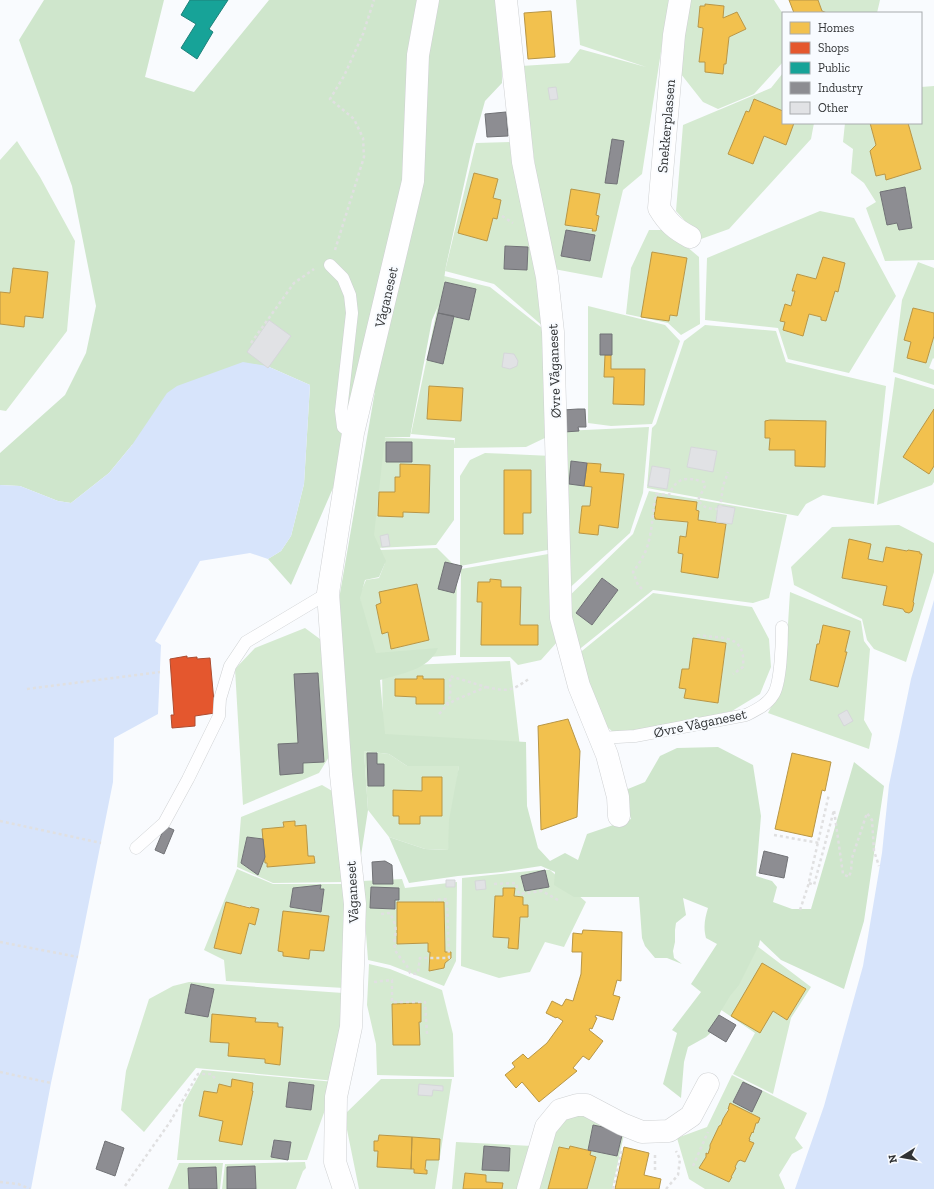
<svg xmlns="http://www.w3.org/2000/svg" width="934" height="1189" viewBox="0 0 934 1189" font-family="'Zilla Slab',serif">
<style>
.green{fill:#d5ead1;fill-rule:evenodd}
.forest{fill:#cfe6cc}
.water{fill:#d7e4fb}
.homes{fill:#f2c14e;stroke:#b89646}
.shops{fill:#e4572e;stroke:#ae4c30}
.public{fill:#17a398;stroke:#1f817a}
.industry{fill:#8d8d92;stroke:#717276}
.building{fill:#e1e2e5;stroke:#d5d7d9}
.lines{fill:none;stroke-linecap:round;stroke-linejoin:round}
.service-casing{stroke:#cfd1d3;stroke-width:13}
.minor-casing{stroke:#cfd1d3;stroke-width:23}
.path{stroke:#e0e0e1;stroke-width:2.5;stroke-dasharray:3 3;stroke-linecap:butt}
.service{stroke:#fefeff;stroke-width:12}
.minor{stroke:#fefeff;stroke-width:22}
.labels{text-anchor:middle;stroke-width:4;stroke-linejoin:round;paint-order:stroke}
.street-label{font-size:14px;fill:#313335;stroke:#f8fbff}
</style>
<rect width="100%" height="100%" fill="#f9fbfe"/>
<path class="green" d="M576 0H669L642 174 623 190 602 278 554 269 541 208 521 66 569 63 580 49 646 67 580 45ZM612 139 624 142 617 184 605 182ZM600 195 596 215 599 216 596 231 565 225ZM566 230 595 236 590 261 561 256Z
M689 0H774L783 14V62L754 94 718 109 703 102 677 69ZM705 4 724 6 723 18 737 12 746 29 729 37 726 64H724L723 74 705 72V62H699L703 30V28L698 27 700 6H705Z
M818 0H880L877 13H827L822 11Z
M783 73V111L754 99 749 112 746 111 729 154 753 164 764 136 786 145 794 123H814L811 139 729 229 701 239 676 211 683 125 771 88Z
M934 86V260L885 261 866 208 876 202 864 183 851 173 853 149 843 142 845 123H870L876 145 870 151 876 176 885 174 886 179 921 169 908 123H921V87ZM905 188 912 227 899 230 897 223 887 224 880 192Z
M17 141 40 177 75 241 67 331 6 411 0 410V324L24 327 25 316 43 318 48 273 13 268 10 293 0 292V160Z
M513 142 545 328 494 284 445 271 476 143ZM474 173 498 179 493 198 501 200 497 219 493 218 487 241 458 233ZM505 246 528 247 527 270 504 269Z
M820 211 854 218 896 296 849 373 788 359 778 328 705 320 707 258ZM823 257 845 263 838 292 835 291 826 321 821 320V317L809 314 802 336 783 330 785 322 781 321 785 304 791 306 795 291 792 290 797 274 816 279Z
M649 230H667L699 257 700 324 681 335 668 323 626 314 631 268ZM653 252 687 258 677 316 670 315 669 321 642 316Z
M918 262 934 268V313L913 308 905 339 931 347 934 336V359L933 358 929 368 934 370V385L893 372 902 300Z
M444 276 490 287 546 331 549 436 526 447 454 448V520L436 545 377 548 373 535 377 437 454 440V445L455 438 411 434ZM445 282 476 289 469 320 454 317 443 364 438 313ZM429 386 463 388 461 421 427 419ZM386 442H412V462H386ZM400 464 430 465 429 513 403 512V517L379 516V492H395V477H400Z
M588 306 665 325 680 341 652 424 611 426 588 423ZM600 334 612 335 611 369 645 370 644 405 613 404 614 377H605V355H600Z
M705 325 776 331 786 362 886 386 874 504 823 495 806 504 798 516 647 488 652 428 656 424 684 341ZM770 420 825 421V466H795V450H769L770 438 765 437V421ZM691 447 717 451 713 471 687 467ZM652 466 670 469 667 489 649 486Z
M895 377 934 389V482L932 485 877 505Z
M649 427 643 493 630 533 564 593 563 431ZM572 461 601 464 600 472 624 475 618 527 599 525 598 535 579 533 582 506H590L592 487Z
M485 453 552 456 553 549 460 566V476L470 460ZM504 470 523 513V534Z
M649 491 787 515 769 598 753 603 653 590 576 652 562 603 633 534ZM658 497 697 502 696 510 699 511 698 520 726 524 718 577 681 572 683 554 680 536 686 537 688 522 655 519 654 516ZM718 505 735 508 732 524 716 522ZM603 578 618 590 592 625 576 613Z
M899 525 934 543V572L906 662 874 649 867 640 862 619 794 585 791 567 832 527ZM849 540 870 544 868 559 883 562 886 547 907 551 908 550 920 552V554H922L913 602 914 603 912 611 909 613 905 612 903 609 883 605 887 586 842 578Z
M437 548 457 568 456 655 376 661 359 596 366 580 379 578 385 563 380 550ZM417 584 429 640 391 649 388 632 382 633 376 605 381 603 379 592Z
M554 553 558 641 541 660 518 665 510 657H460L461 569ZM490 579 501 580V587H521L520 625 538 626V645H481L482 602H477L478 582H490Z
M790 592 861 621 864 641 870 649 864 720 872 734 869 749 768 713 779 691 786 656ZM823 625 850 631 845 652 847 653 838 687 811 680 813 668 812 667Z
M653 593 752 607 769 639 771 667 760 694 732 711 648 729 613 732 598 719 577 655ZM693 638 726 643 718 703 684 698 686 689 679 688 682 669H689Z
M305 628 324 642 332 752 319 773 243 805 235 669 255 648Z
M510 661 520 747 383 738 382 666ZM423 676V679H444V704H417L416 697 395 696V679H417Z
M364 751 389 754 407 766H459L448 850 425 849 389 837 368 810ZM422 777H442V816H393V791H422Z
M322 785 334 792 343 882 273 883 237 867 241 817ZM295 821V826H306L308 856H314L315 863 267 867 265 857 258 875 241 863 247 837 263 839 284 827 283 822Z
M237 869 273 884H343L347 932 344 988 226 981 224 960 204 950ZM320 885V889L324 890 321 912 290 907 293 888ZM226 902 259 909 255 924 249 923 241 954 214 948ZM283 911 329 917 324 951 310 950 309 959 283 956V952L278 951Z
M539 870H550L586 902 564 947 545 942 530 972 499 978 461 966 462 878ZM521 876 549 886 525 891ZM504 888H515L514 896 523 897V905H528V917H520L518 949 508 948 509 938 493 937 495 896H503Z
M402 879 405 888 457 882 456 961 444 986 390 965 368 960 362 881ZM371 887 399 888V900H395V909L370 908ZM445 917V952H451V958L445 963 444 968 429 970 430 952H428V943L397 944Z
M753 943 811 987 791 1018 773 1094 733 1074 755 1033 714 1005ZM806 989 787 1020 773 1011Z
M369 964 390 969 442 990 453 1034 454 1077 377 1075 376 1044 367 1005ZM420 1003 421 1022H419V1045H393L392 1004Z
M189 982 343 993 336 1081 196 1068 144 1132 121 1110 126 1071 149 999 173 986ZM191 984 214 989 208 1017 185 1013ZM212 1015 255 1018V1022L278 1023V1027H283L280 1065 265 1063V1059L228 1056 229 1043 210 1042Z
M202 1070 335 1082 307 1160H177L183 1104ZM233 1079 253 1083 252 1091H253L242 1145 220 1140 223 1121 199 1116 204 1091 217 1093 219 1084 231 1087ZM289 1082 314 1085 311 1110 286 1107ZM273 1140 291 1142 287 1160 271 1157Z
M732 1075 807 1113 795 1138 803 1148 792 1154 779 1175 785 1189H705L689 1179 677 1138 707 1127ZM743 1082 762 1091 752 1111 733 1102ZM730 1104 760 1118 753 1129 755 1130 753 1132H752L749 1139H750L749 1141 754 1144 745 1162 740 1160 738 1161 735 1167 736 1168 731 1177H732L729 1182 700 1168 706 1157V1153L708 1154 710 1148V1145L719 1126 721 1125Z
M381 1079H452L435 1189H359L344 1115ZM379 1135 440 1139 439 1160H426V1174L414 1173V1169L377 1167 378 1151H374V1141H378Z
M569 1110 625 1130 612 1189H587L596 1157 590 1155 591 1151 570 1146 569 1149 559 1147 548 1189H534L551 1134ZM593 1125 622 1131 617 1156 588 1150Z
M456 1142 532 1146 520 1189H502L503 1183 486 1182V1175L465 1173 463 1189H452ZM484 1146 510 1148 509 1171 483 1169Z
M305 1162 306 1168 303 1171 296 1189H256L255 1166 227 1167V1189H222L225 1164Z
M179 1163H223L220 1189H217L215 1167 188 1168 189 1189H168Z"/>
<path class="forest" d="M44 0H164L145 77 194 92 269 0H501L502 83 485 101 472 148 446 266 441 299 432 320 410 437H385L374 535 386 561 379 577 365 580 360 598 376 653 438 648C429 670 400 674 380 680L385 734 526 742 527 806 538 848 550 861 565 853 578 860 587 834 631 819 623 791 645 782 660 756 677 748 718 747 753 765 761 816 756 876 772 881 777 887 773 902 792 909H811L854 762 884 786 864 921 844 989 781 960 760 940 759 945 739 985 730 996 721 1011 716 1021 714 1030 706 1037 688 1047 684 1062 681 1098 663 1084 677 1033 672 1030 701 992 691 984 717 944 706 938C703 927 705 918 708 908L683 898 686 915 676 923 675 930V942L673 951 674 958 682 964 667 958H655L645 946 642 938 639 897H574L554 885 555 872 541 866 502 872 458 876 409 883 389 837 425 849 448 850 449 820 459 766H407L389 754 364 751 368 810 360 862 343 711 339 599 375 391 291 585 268 559 281 551 291 536 304 484 310 385 267 366 132 445 109 473 71 503 58 501 20 486 0 485V453L65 395 86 353 96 306 72 186 19 40Z"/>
<path class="water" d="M243 362 267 366 310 385 304 484 291 536 281 551 268 559 250 553 200 561 155 641 161 645 158 714 114 738 113 782 78 957 51 1083 31 1189H0V485L20 486 58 501 71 503 109 473 132 445 167 393 177 386Z
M934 600V1189H795L824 1106 863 966 882 853 889 785 911 679Z"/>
<path class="homes" d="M789 0H818L822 11 827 13H794Z
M705 4 724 6 723 18 737 12 746 29 729 37 726 64H724L723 74 705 72V62H699L703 30V28L698 27 700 6H705Z
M551 11 555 57 528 59 524 13Z
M754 99 783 111V123H794L786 145 764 136 753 164 728 154 746 111 749 112Z
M870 123H908L921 169 886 180 885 174 876 176 870 151 876 145Z
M474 173 498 179 493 198 501 200 497 219 493 218 487 241 458 233Z
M571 189 600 194 596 215 599 216 596 231H592L593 229 565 225Z
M652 252 687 258 677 316 670 315 669 321 641 317Z
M823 257 845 263 838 292 835 291 826 321 821 320V317L809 314 803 336 783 330 785 322 780 321 785 304 791 306 795 291H792L797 274 816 279Z
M13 268 48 272 43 318 25 316 24 327 0 324V292L10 293Z
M913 308 934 313V336L926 363 907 358 911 342 904 340Z
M605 355H611V369H645L644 405 613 404 614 377H604Z
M429 386 463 388 461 421 427 419Z
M934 409V466L929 474 903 457Z
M770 420 826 421 825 467 795 466V450H769L770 438H765V421Z
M587 463 601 464 600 472 624 474 618 528 599 525 598 535 579 533 582 506H590L592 487 584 486Z
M400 464 430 465 429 513 403 512V517L378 516 379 492H395V477H400Z
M504 470H531V513H523V534H504Z
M657 497 697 502 696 510 699 511 698 520 726 524 718 578 681 572 683 554 678 553 680 536 686 537 688 522 655 519V517H654Z
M849 539 871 544 868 559 883 562 886 547 907 551 908 550 920 552V554H922L913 602 914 603 912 611 909 613 905 612 903 609 883 605 887 586 842 578Z
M490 579 501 580V587H521L520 625H538V645H481L482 602H477L478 582H490Z
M417 584 429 640 391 649 388 632 382 634 376 605 381 603 379 592Z
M823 625 850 631 845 652H847L838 687 810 680 817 644H819Z
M693 638 726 643 718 703 684 698 686 689 679 688 682 669H689Z
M417 676H423V679H444V704H416V697L395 696V679H417Z
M568 719 580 751 577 817 541 830 538 726Z
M792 753 831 762 825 791 822 790 812 837 775 829Z
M422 777H442V816H420V824H399V816H393V790L422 791Z
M295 821V826L306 825 308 856H314L315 863 267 867V863H265L262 829 284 827 283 822Z
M503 888H515L514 896 523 897V905H528V917H520L518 949 508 948 509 938 493 937 495 896H503Z
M226 902 250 908 251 907 259 909 255 925 249 923 241 954 214 948Z
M397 902H444L445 952H451V958L445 963 444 968 429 971 430 952H428V943L397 944Z
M283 911 329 916 324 951 310 950 309 959 283 956V952L278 951Z
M583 930 622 932 621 981 617 980 613 995 620 997 613 1020 596 1015 595 1017 597 1018 592 1029 590 1028 589 1030 603 1041 589 1060 583 1056 573 1068 577 1071 539 1102 522 1082 516 1088 505 1075 515 1067 512 1063 523 1054 528 1059 547 1043 563 1021 557 1017 556 1018 546 1013 552 1001 562 1006 566 999 573 1001 581 974 582 952H572L573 933 582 934Z
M762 963 806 989 787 1020 773 1011 760 1033 731 1016Z
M421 1003V1022H419L420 1045H393L392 1004Z
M212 1014 256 1018 255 1022 278 1023V1027H283L280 1065 265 1063V1059L228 1056 229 1043 210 1042Z
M232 1079 253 1083 252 1091H253L242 1145 219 1141 223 1121 199 1116 204 1091 217 1093 219 1084 231 1087Z
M730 1103 760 1118 758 1123H756L753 1133 752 1132 749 1139H750L749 1141 754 1143 745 1162 740 1160 739 1161H738L735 1167 736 1168 731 1177H732L729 1182 699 1168 706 1157V1153L708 1154 710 1148V1145L719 1126 721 1125 723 1119 729 1109H728Z
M379 1135 412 1137 411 1169 377 1167 378 1151H374V1141H378Z
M412 1137 440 1139 439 1160H426L425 1170H427V1174L414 1173V1169H411Z
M570 1146 591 1151 590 1155 596 1157 587 1189H548L559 1147 569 1149Z
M624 1147 649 1153 644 1175 661 1179 659 1189H615Z
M465 1173 486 1175V1182L503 1183 502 1189H463Z"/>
<path class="shops" d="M187 656V658L197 657V659L210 658 215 713 195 716V726L172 728 171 715H174L170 659Z"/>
<path class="public" d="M190 0H228L209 29 213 32 197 59 181 48 196 24 181 15Z"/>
<path class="industry" d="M506 112 508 136 487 137 485 114Z
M612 139 624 141 617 184 605 183Z
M905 187 912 228 899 230 897 223 887 225 880 192Z
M566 230 595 235 590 261 561 256Z
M505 246 528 247 527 270 504 269Z
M445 282 476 289 469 320 438 313Z
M438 313 454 316 443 364 427 360Z
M600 334H612V355H600Z
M578 409H585L586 427H578L579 431 564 432 563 410Z
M386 442H412V462H386Z
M571 461 587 463 584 486 569 484Z
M445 562 462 566 454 593 438 589Z
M602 578 618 590 592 625 576 613Z
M318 673 324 762 303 763V773L280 775 278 744 298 743 294 674Z
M367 753H377V764H384V786H368Z
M165 826 174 830 164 854 155 850Z
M247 837 263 839 265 857 258 875 241 863Z
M764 851 788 857 784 878 759 873Z
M385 861 392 865 393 884H373L372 862Z
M545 870 549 887 525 891 521 876Z
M321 885 320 889H324L321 912 290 907 293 888Z
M371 887 399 888V900H395V909L370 908Z
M191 984 214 989 208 1017 185 1013Z
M719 1015 736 1025 726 1042 708 1031Z
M289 1082 314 1085 311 1110 286 1107Z
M743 1082 762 1091 752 1112 733 1102Z
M593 1125 623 1131 617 1156 588 1150Z
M274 1140 291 1142 288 1160 271 1157Z
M105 1141 124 1148 115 1176 96 1169Z
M484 1146 510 1148 509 1171 482 1170Z
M255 1166 256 1189H227V1167Z
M216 1167 217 1189H189L188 1168Z"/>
<path class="building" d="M556 87 558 99 550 100 548 88Z
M269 320 291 336 268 368 247 352Z
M504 353 514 354 518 361 517 366 510 369 502 367Z
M691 447 717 451 713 472 687 467Z
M652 466 670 469 667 489 648 486Z
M718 505 735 508 732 524 716 522Z
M388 534 390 546 382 547 380 536Z
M847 710 853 721 844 726 838 715Z
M446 880H455V887H446Z
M485 880 486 889 476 890 475 881Z
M419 1084 443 1086V1091L433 1090 432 1096 418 1095Z"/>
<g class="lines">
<g class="service-casing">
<path id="service" d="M330 265 343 278 350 295 352 313 341 411 343 427 353 433
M600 738 635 736 746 715C756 710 767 705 773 695 781 684 782 641 782 627
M136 848 164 823 188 779 219 716 220 699 230 666 246 642 328 593"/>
</g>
<g class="minor-casing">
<path id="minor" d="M506 0 523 162 547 277 553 332 561 618 579 686 607 755 618 797 619 816
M680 0 674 35 659 208C668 223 675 229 690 237
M344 1189 335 1162 336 1097 351 1027 355 904 341 775 328 593 353 433 413 181 418 55 428 0
M528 1189 546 1127 560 1110 577 1105H586L622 1124 642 1132 669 1131 691 1116 708 1084"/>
</g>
<path class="path" d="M502 216 513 223
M335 250 364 157 363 138 354 119 330 99 344 76 363 34 374 0
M251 343 294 283 314 269
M642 589 638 585 633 572C638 565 643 558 646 550 653 532 652 512 656 494L669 495C677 476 687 477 704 482L705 486 698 500C704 509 710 509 720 509L723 486 728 472
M697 635C722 639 746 633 743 667L733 674
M486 687C508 692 512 691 530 678
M27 689 160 672
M439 714C453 699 450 695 450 676L486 687 455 700 447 705
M0 821 101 843
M774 835 819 843
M809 883 814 885 834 810 843 874 849 877 851 871 852 858 867 813 872 820 874 851 879 866
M494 884 516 883 519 894 542 891 558 900
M800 910 808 886 829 794
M381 914 390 913C392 917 394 921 395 925 397 933 393 941 395 948 397 958 406 960 410 973L416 974 418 972 420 958H449L447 899 434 900
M0 942 78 957
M374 982 392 980V1002H425L427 1034
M0 1072 51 1083
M693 1166 708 1132
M655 1170V1153
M0 1182 18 1184 30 1189
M125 1186 170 1122 198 1074H212L215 1079
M613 1189 622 1149
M666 1189 678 1175 680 1159 676 1151"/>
<use href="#service" class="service"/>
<use href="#minor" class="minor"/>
</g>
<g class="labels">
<g class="street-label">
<text transform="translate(666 126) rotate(-85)" y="5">Snekkerplassen</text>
<text transform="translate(386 297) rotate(-77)" y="5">Våganeset</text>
<text transform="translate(554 371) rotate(-92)" y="5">Øvre Våganeset</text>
<text transform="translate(700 723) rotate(-12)" y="5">Øvre Våganeset</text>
<text transform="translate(352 892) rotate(-93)" y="5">Våganeset</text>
</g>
</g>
<rect x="782" y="12" width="140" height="112" fill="#f8fbff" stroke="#a8abae"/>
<rect x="790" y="22" width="20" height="12" fill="#f2c14e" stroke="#a8abae"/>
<text x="818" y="32" font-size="12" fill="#313335">Homes</text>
<rect x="790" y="42" width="20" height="12" fill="#e4572e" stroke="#a8abae"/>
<text x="818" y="52" font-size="12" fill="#313335">Shops</text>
<rect x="790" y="62" width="20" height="12" fill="#17a398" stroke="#a8abae"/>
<text x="818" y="72" font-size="12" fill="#313335">Public</text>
<rect x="790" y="82" width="20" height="12" fill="#8d8d92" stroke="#a8abae"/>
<text x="818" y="92" font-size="12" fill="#313335">Industry</text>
<rect x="790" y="102" width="20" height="12" fill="#e1e2e5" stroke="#a8abae"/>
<text x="818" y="112" font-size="12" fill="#313335">Other</text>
<g transform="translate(902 1157) rotate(259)" stroke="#f8fbff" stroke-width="3" paint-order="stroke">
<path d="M0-3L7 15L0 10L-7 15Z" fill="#313335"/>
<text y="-6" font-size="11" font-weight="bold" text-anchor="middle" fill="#313335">N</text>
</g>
</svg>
